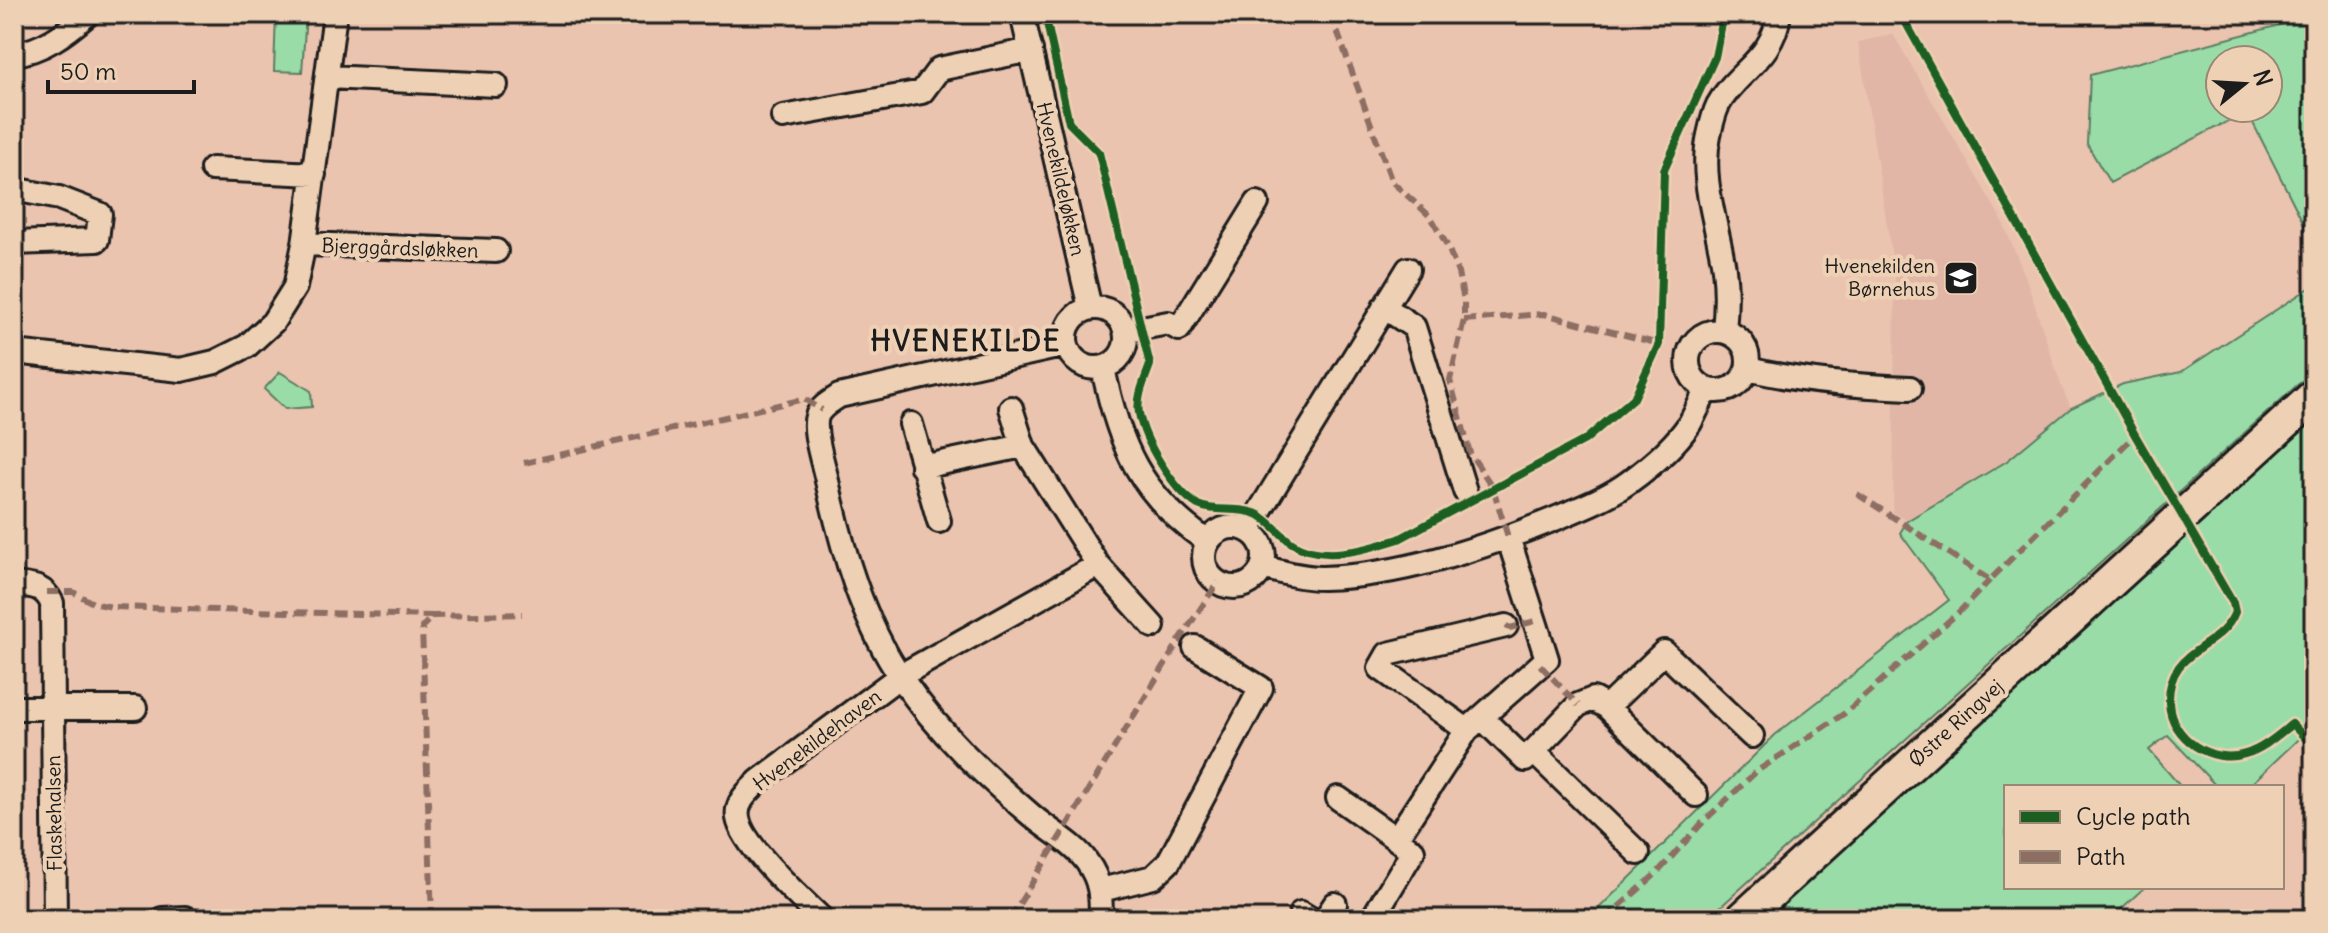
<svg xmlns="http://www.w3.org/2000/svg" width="2328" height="933" viewBox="0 0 2328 933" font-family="Delius,sans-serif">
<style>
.built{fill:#e1b6a7}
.green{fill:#9adca7;stroke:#5b7c62;stroke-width:2;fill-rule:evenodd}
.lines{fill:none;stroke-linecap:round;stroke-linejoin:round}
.street-casing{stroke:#1c1c1c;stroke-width:28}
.secondary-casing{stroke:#1c1c1c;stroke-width:38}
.street{stroke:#eed0b4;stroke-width:22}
.secondary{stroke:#eed0b4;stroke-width:32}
.quiet{stroke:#8d6e63;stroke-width:6;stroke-dasharray:12 6;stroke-linecap:butt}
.cycleway-casing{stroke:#eed0b4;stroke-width:13}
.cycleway{stroke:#1b5e20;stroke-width:8}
.labels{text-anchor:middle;stroke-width:8;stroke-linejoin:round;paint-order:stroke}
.street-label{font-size:20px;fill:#1c1c1c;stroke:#eed0b4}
.poi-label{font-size:20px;fill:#1c1c1c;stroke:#eed0b4;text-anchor:end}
.district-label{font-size:28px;font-weight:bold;letter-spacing:2px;fill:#1c1c1c;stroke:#eed0b4}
</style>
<rect width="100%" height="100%" fill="#ebc4b0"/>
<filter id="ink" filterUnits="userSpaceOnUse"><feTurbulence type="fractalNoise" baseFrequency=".0125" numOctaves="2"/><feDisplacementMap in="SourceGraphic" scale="16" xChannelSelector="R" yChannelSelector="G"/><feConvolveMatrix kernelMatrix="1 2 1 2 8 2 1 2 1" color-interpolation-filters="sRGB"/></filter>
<g filter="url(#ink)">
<path class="built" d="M1893 34 2002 220 2027 281 2061 385 2071 408 2007 461 1907 521 1893 512 1895 276 1858 42Z"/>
<path class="green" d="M276 14H306L302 72 274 71Z
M2314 16V244L2247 111 2110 183 2087 144 2090 75ZM2268 60V108H2220V60Z
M2314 285V370L1707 919H1588L1775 735 1949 600 1900 533 1907 521 2007 461 2071 408 2123 384 2181 372Z
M280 372 311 391 312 407 285 409 264 389Z
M2314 420V724L2248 787H2217L2168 735 2149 750 2181 787H2006V887H2145L2110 919H1767Z"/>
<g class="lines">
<g class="street-casing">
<path id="street" d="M1022 14 1090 308
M14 54C43 51 67 32 88 14
M327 77 496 85
M783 117 922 92 939 69 1031 50
M212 169 314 174
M14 189 59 198 100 214 97 240 14 243
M304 244 496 251
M1384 307 1414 327 1465 491
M1066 338a30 30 0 1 1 60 0a30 30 0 1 1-60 0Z
M1688 361a30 30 0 1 1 60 0a30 30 0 1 1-60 0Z
M1126 331 1168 323 1179 329 1257 203
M1724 331C1726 311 1727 290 1724 269 1718 226 1699 179 1709 135 1711 126 1714 113 1718 105 1737 70 1773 60 1779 14
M1066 345 839 396C832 401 821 406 817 416 812 431 824 465 827 481 842 549 862 621 902 679 938 732 983 774 1031 815 1048 830 1075 844 1087 862 1101 881 1101 897 1101 919
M14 352 181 370 215 362 247 346 273 322 295 287 304 244 335 14
M1103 368C1119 446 1140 495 1208 542
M1748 369C1801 382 1856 386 1910 388
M1011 408 1023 446 1098 565 1153 626
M911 424 939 521
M922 467 1023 446
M1204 557a30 30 0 1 1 60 0a30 30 0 1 1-60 0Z
M1248 530 1408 269
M1262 567C1281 572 1302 578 1322 578 1400 576 1480 549 1552 520 1578 509 1606 499 1629 482 1651 466 1675 446 1690 423 1696 412 1701 401 1706 390
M14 584C32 586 43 585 52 603L55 919
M1607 707 1664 652 1752 736
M14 708H135
M1482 718 1525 760 1578 705 1593 699 1607 707 1696 795
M1467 730 1380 668 1388 654 1506 626
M1533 751 1638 853
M1338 798 1413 851 1372 919
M1396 839 1467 730 1547 659 1508 537
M1101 890 1153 877 1168 863 1261 688 1195 647
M1301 913 1311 919
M162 919 185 918
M822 919C801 899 742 845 738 818 735 802 749 791 759 781L900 676 1098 565
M1325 919 1335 904"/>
</g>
<g class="secondary-casing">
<path id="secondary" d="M1742 919 2314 396"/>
</g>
<use href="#street" class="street"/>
<use href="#secondary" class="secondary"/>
<path class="quiet" d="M1331 14 1392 182 1431 217 1448 247 1458 273 1464 300V320L1450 380 1470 453 1493 488 1508 537
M1464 320 1544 314 1659 344
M524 463 804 399 822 410
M1857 494 1990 580 2135 435
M47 592H73L93 603 112 607 433 616
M1506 626 1510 628 1535 621
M1540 665 1578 705
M432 919 422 627 433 616 522 614
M1010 919 1181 638 1218 582
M1605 919 1657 873 1704 821 1757 771 1845 713 1960 611 1990 580"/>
<g class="cycleway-casing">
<path id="cycleway" d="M1045 14 1069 123 1099 153 1150 365C1145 379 1136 398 1139 413 1144 441 1173 490 1198 505 1214 513 1241 506 1259 515 1271 522 1281 535 1292 543 1321 563 1368 549 1399 539L1585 440 1634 398 1659 344 1664 170 1715 57 1724 14
M1901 14 2135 435 2233 603 2235 612C2220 651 2167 647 2169 703 2171 739 2212 765 2245 754 2263 749 2278 735 2292 724L2308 741 2314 752"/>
</g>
<use href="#cycleway" class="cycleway"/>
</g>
</g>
<defs>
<g id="school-square" transform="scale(1.8)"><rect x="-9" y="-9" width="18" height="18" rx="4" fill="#1c1c1c" stroke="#eed0b4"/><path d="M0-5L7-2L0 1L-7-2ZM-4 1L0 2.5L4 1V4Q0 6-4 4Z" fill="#fff"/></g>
</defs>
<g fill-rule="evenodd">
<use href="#school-square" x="1961" y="278"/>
</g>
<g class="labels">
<g class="street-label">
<text transform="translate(1061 179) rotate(77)" y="7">Hvenekildeløkken</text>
<text transform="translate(400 248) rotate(2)" y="7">Bjerggårdsløkken</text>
<text transform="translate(1956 723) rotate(-42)" y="7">Østre Ringvej</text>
<text transform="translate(817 740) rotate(-37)" y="7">Hvenekildehaven</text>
<text transform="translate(54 813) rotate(-91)" y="7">Flaskehalsen</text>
</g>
<g class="poi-label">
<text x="1935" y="273">Hvenekilden<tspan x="1935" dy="23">Børnehus</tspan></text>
</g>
<g class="district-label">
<text x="966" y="351">HVENEKILDE</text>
</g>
</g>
<rect width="2328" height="933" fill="none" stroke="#eed0b4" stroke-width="48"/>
<rect x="24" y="24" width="2280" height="885" fill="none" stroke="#1c1c1c" stroke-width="3" filter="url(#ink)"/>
<rect x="2004" y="785" width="280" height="104" fill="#eed0b4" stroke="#9a8877" stroke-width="2"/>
<rect x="2020" y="811" width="40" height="12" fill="#1b5e20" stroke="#9a8877" stroke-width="2"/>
<text x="2076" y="825" font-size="24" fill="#1c1c1c">Cycle path</text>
<rect x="2020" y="851" width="40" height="12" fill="#8d6e63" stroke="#9a8877" stroke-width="2"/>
<text x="2076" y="865" font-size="24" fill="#1c1c1c">Path</text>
<g transform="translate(2244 84) rotate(72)"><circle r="38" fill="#eed0b4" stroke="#9a8877" stroke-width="2"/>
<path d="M0-6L14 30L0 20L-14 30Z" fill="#1c1c1c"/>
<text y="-12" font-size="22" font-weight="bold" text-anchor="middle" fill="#1c1c1c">N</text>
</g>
<path d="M48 80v12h146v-12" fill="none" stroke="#1c1c1c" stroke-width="4"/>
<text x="60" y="80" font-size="24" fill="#1c1c1c" stroke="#eed0b4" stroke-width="6" paint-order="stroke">50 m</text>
</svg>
